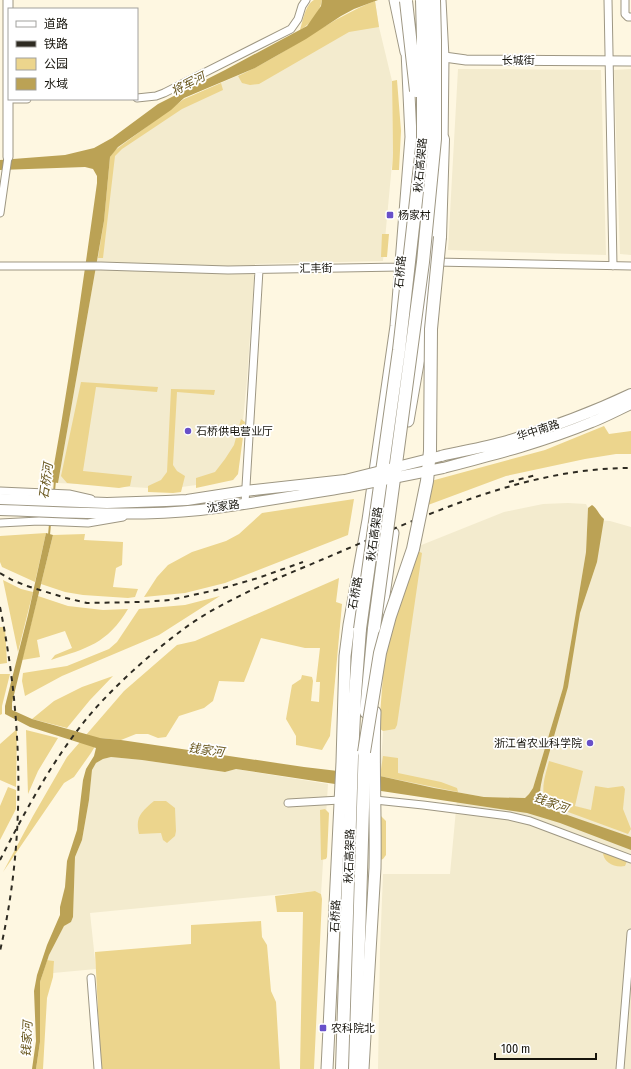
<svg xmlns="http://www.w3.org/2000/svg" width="631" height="1069" viewBox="0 0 631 1069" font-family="'Fira Sans Condensed','Noto Sans SC',sans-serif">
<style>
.built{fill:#f3ebce}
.green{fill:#ecd58d}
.water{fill:#bba255}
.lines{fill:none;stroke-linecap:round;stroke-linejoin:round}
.stream{stroke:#bba255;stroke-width:2}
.minor-casing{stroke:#9e9783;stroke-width:9}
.tertiary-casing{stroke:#9e9783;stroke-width:11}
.secondary-casing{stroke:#9e9783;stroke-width:12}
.primary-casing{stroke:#9e9783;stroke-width:13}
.trunk-casing{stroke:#9e9783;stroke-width:14}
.minor{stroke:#fff;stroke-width:7}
.tertiary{stroke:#fff;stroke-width:9}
.secondary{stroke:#fff;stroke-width:10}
.primary{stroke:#fff;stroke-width:11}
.trunk{stroke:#fff;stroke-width:12}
.rail{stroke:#2e2b22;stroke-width:2;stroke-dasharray:5 5;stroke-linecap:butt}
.secondary-bridge-casing{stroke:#9e9783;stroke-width:12;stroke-linecap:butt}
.trunk-bridge-casing{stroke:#9e9783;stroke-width:14;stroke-linecap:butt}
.secondary-bridge{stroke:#fff;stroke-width:10}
.trunk-bridge{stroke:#fff;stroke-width:12}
.poi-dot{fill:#6850c9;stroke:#fff;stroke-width:1.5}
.labels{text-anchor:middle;stroke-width:3.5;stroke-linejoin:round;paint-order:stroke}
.street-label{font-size:11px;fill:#16140c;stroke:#fff}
.poi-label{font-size:11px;fill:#16140c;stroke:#fff;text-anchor:start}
.water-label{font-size:12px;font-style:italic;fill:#67551b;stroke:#fff}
</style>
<rect width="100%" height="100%" fill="#fef7e1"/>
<path class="built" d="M375 1 379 27 392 81 393 153 383 261 255 264 247 379 238 474 233 480 167 489 58 483 104 221 110 157 118 147 196 94 255 68Z
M458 69 601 70 606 255 448 250Z
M631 69V255L620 254 614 70Z
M568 503 586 504 588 508 586 552 572 636 563 688 533 788 529 794 525 798 484 797 434 788 380 776 388 661 419 546 504 512 543 504Z
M596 520 610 521 631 527V1069H378L380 950 383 874H450L457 799 531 807 566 686Z
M111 757 142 760 225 772 236 769 328 784 321 894 315 891 90 913 96 969 53 973 54 961 47 960 49 955 64 925 71 922 73 917 75 857 82 840 89 800 92 770 96 763 103 759Z"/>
<path class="green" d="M314 0H322C320 12 311 24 300 30 303 21 305 5 314 0Z
M375 1 379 27 349 32 259 84 250 85 242 83 238 76C286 55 326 20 375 1Z
M397 80 401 131 399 170H392L393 153 392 81Z
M221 83 223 90 182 109 122 149 115 156 103 258H98L104 221 110 157 114 151 184 99Z
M382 234H389L387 257H381Z
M81 382 158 387 157 392 96 387 83 471 132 476 130 486 119 488 67 483 61 476Z
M171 389 215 390 214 395 177 392 173 465 177 471 185 476 181 492 173 493 148 492V486L161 480 167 472Z
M241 419 245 422 238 474 233 480 196 488V478L215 472 225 459 234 445Z
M604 426 609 434 631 431V454H616L585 459 506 476 428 505 431 481 545 450Z
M354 499 348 535 225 583 185 593 144 597 157 577 168 565 192 552 226 541 239 534 262 513Z
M46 533 35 582 2 567 0 562V536Z
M85 534 84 540 123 542 122 565 116 568 113 587 138 589 135 597 128 598 83 595 65 592 41 584 53 535Z
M413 549 422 553 397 725 395 729 383 731 379 728 384 662 401 585Z
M339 578 336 602 342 604 330 736 322 750 296 745V736L286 719 292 685 301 679 302 675 312 677 313 681 311 701 319 702 320 682H316L320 648H305L261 638 244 682 219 681 213 701 204 708 179 716 166 737 158 738 148 734H136L121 740 100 738 91 753 74 777 64 783 3 872 33 816 67 757 124 691 177 645 195 641Z
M3 580 21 589 33 592 18 652Z
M38 596 68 606 103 610 128 609C107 644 87 648 51 660L55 655 72 648 65 631 37 640 40 657 22 660Z
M220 596 159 635 62 676 25 696 22 681 23 673 67 666 109 649 117 642 139 609 185 605Z
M5 627 7 663 0 664V627Z
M0 674H10L2 706V714L0 715Z
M113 676 90 700 67 728 32 719 54 701 82 687Z
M17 729 16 787 0 780V744Z
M26 730 58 738 38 771 28 794Z
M383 756 398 758V773L441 782 457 788 458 792 380 776Z
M549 761 583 771 575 806 591 810 595 786 608 788 623 786 625 789 623 809 631 829 628 834 549 805C538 793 546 774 549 761Z
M8 787 16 790V809L0 840V806Z
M154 801H166L175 808 176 831 175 836 167 843 163 840 161 833 139 834C135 817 141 812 154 801Z
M325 809 329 813 327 857 326 859 321 860 320 810Z
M379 814 386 821V855L383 859 378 861Z
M603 850 627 861 625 866C614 868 602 862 603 850Z
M315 891 321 894 322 899 314 1069H300L303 912H277L275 896Z
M261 921 262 937 267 945 271 991 276 1002 280 1069H101L95 952 191 944V925Z
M47 960 54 961 53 977 47 998 43 1069H36L40 1042V982Z"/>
<path class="water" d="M322 0H378L354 9 341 16 306 39 255 68 184 98 171 110 118 147 110 157 104 221 58 483 51 482C69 383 83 283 97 183V176L93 169 85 167 0 170V160L65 155 94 148 112 138 158 104 225 70 307 26 321 6Z
M592 505C597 508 599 515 604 519L597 562 580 613 568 687 543 775C540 790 536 800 550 809L631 837V850L560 823 527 813 236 769 225 772 142 760 111 757 103 759 96 763 92 770 89 800 82 840 75 857 73 917 71 922 64 926 49 955 40 982V1042L36 1069H32L36 1041 34 991 37 975 47 945 60 915V907L65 887 67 861 77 830 83 780 86 769 94 756 96 748 30 727 5 714V706L28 615 46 533 53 535 12 703V710L32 719 100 738 121 740 304 767 380 776 434 788 484 797 525 798 529 794 533 788 563 688 572 636 586 552 588 508Z"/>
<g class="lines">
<path class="stream" d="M54 492 55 480
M49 535 50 524"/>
<g class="minor-casing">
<path id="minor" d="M608 0 613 266
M625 0V14L628 17H631
M137 98 156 96 164 93 291 29 298 19 302 6 306 0
M8 99H27
M0 213 8 157
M435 262 631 266
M0 266H101L228 270 400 267 425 263
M0 491 69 494 91 499
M245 503 259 270
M0 523 39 521 88 523 123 517
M375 800 423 805 509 816 530 821 631 859
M288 803 340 800
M91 978 98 1069
M620 1069 631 933"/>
</g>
<g class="tertiary-casing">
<path id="tertiary" d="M8 0V157
M437 56 466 60 631 61"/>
</g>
<g class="secondary-casing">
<path id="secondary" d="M441 456C463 451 486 447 507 441 550 428 591 413 631 394
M443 468C493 455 544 442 592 422 605 417 618 410 631 404
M0 499 107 503 166 501 187 500 245 491 345 480
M0 510C67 512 134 517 200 510 250 504 299 495 348 487"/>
</g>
<g class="primary-casing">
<path id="primary" d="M395 0 406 52
M440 0 443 57 442 147
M408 421 424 329 436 210
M382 609 393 533
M327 1069 342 762 345 656 349 625 368 520 396 326 411 137 407 51
M363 1069 375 868C376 816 373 764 375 712"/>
</g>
<g class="trunk-casing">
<path id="trunk" d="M440 237 443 139
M366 712 374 628
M342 1069 352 757 355 694 360 629
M355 1069 365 742"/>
</g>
<use href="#minor" class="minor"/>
<use href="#tertiary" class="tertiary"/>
<use href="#secondary" class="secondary"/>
<use href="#primary" class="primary"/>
<use href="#trunk" class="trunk"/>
<path class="rail" d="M509 482 536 475
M0 573 12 580 27 586 66 598 87 603 141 602 170 600 216 590 258 578 303 562
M0 607C23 720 26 839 0 951
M0 860C29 804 62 742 106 697 131 671 160 646 189 625 231 596 286 575 333 555 428 514 526 468 631 468"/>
<g class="secondary-bridge-casing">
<path id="secondary-bridge" d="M345 480 441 456
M348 487 443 468"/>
</g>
<g class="trunk-bridge-casing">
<path id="trunk-bridge" d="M406 1 416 91
M374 628 423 262 435 139V40L434 0
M360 629 399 350 423 139V38L422 0
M364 752 380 653 390 616 413 549 427 481 430 451 431 329 440 237"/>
</g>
<use href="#secondary-bridge" class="secondary-bridge"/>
<use href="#trunk-bridge" class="trunk-bridge"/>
</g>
<g class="poi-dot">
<rect x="386" y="211" width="8" height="8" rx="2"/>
<circle cx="188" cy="431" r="4"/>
<circle cx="590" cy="743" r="4"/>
<rect x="319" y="1024" width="8" height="8" rx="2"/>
</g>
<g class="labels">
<g class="street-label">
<text x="518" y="64">长城街</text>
<text transform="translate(420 165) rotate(-85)" y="4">秋石高架路</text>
<text transform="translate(316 268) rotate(-1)" y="4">汇丰街</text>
<text transform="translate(400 272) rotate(-85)" y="4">石桥路</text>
<text transform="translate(538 430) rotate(-18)" y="4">华中南路</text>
<text transform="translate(223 506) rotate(-8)" y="4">沈家路</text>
<text transform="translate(374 534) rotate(-82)" y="4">秋石高架路</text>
<text transform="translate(355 593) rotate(-80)" y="4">石桥路</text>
<text transform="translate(349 856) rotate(-88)" y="4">秋石高架路</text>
<text transform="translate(335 916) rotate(-87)" y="4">石桥路</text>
</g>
<g class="poi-label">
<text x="398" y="219">杨家村</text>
<text x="196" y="435">石桥供电营业厅</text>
<text x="582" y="747" text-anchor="end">浙江省农业科学院</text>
<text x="331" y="1032">农科院北</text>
</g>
<g class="water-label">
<text transform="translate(188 84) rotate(-27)" y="4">将军河</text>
<text transform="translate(46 481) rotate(-82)" y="4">石桥河</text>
<text transform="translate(206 750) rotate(8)" y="4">钱家河</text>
<text transform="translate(551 803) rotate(20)" y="4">钱家河</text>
<text transform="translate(27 1039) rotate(-87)" y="4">钱家河</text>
</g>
</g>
<rect x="8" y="8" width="130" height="92" fill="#ffffff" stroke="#a2a19e"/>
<rect x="16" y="21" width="20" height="6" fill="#ffffff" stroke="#a2a19e"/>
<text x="44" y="28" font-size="12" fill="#16140c">道路</text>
<rect x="16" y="41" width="20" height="6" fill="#2e2b22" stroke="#a2a19e"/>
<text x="44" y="48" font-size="12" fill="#16140c">铁路</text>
<rect x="16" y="58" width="20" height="12" fill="#ecd58d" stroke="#a2a19e"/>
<text x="44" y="68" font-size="12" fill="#16140c">公园</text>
<rect x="16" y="78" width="20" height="12" fill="#bba255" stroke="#a2a19e"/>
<text x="44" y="88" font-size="12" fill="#16140c">水域</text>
<path d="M495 1053v6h101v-6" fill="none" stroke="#16140c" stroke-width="2"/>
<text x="501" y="1053" font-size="12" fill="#16140c" stroke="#ffffff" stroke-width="3" paint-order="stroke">100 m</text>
</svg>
